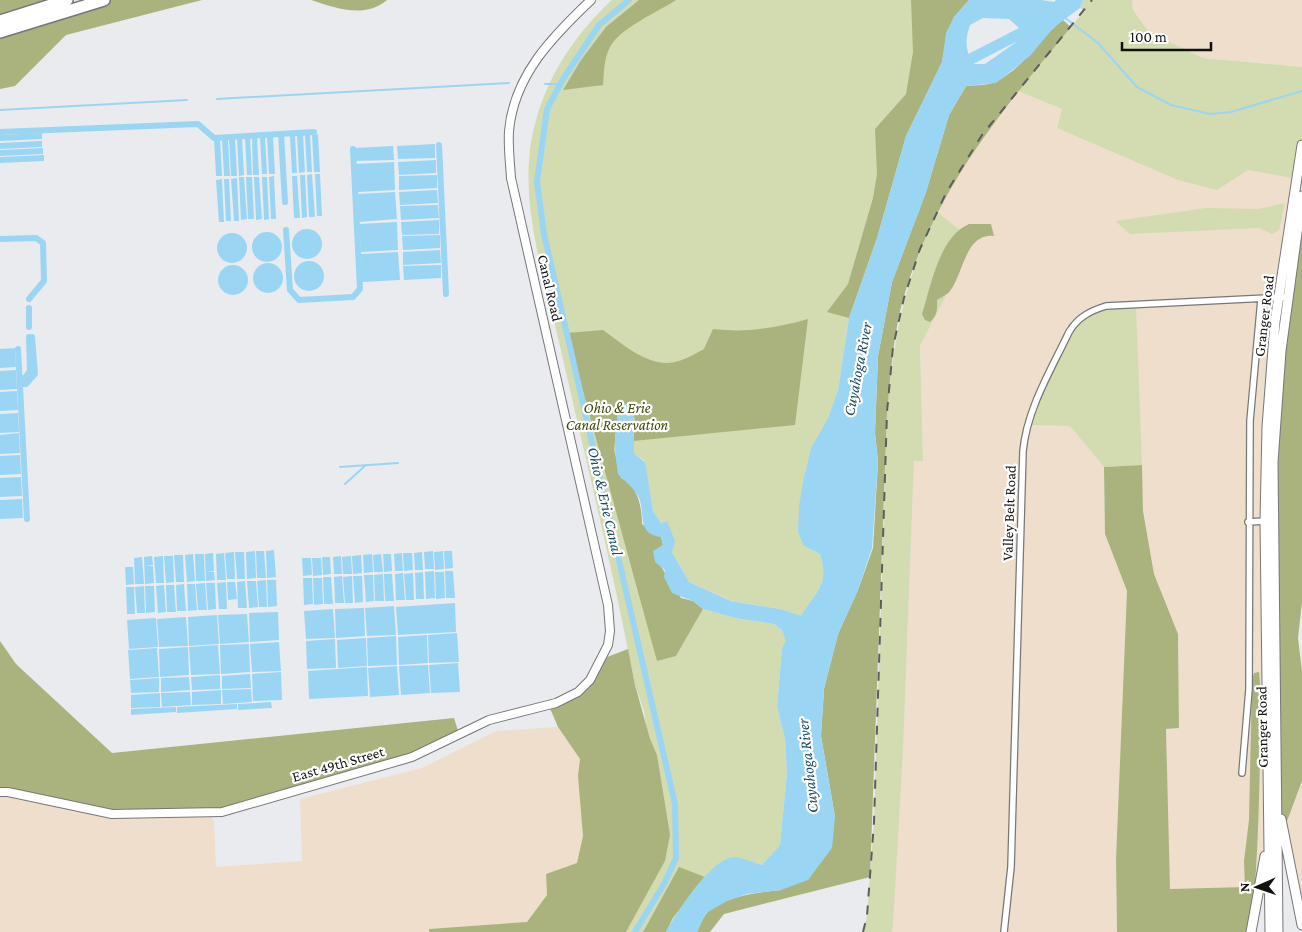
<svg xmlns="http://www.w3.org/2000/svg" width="1302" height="932" viewBox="0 0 1302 932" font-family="'Crimson Pro',serif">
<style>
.industrial{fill:#efdecc}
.green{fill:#d3dbb0}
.forest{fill:#aab37d}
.water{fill:#9ad6f3;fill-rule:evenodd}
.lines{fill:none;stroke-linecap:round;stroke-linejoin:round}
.stream{stroke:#9ad6f3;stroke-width:2}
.canal{stroke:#9ad6f3;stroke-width:6}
.river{stroke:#9ad6f3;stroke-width:11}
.minor-casing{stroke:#76777a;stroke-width:8}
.tertiary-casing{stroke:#76777a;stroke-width:10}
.primary-casing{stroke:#76777a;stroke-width:11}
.motorway-casing{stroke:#76777a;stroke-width:14}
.minor{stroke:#fff;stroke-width:5.5}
.tertiary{stroke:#fff;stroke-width:8}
.primary{stroke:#fff;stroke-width:9}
.motorway{stroke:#fff;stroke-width:11}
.rail{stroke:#5c5d5e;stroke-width:2;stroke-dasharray:9 9;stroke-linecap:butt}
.labels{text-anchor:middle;stroke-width:4.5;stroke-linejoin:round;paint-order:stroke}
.street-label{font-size:15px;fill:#111112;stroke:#fff}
.park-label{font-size:15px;font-style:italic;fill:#414706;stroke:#fff}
.water-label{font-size:16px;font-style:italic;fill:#1c4c61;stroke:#fff}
</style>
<rect width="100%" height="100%" fill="#eaebee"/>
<path class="industrial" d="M1132 0H1302V67L1203 58 1149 32 1133 10Z
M1018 91 1062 109 1057 128 1217 190 1248 170 1297 179 1275 322 1269 816 1264 863 1260 887 1169 889 1166 729 1179 728 1178 634 1154 574 1143 511 1136 305 1028 425 1070 426 1104 467 1105 534 1127 591 1116 859 1117 932H892L903 751 914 461 923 460 920 346 974 241 937 212 946 193 979 141Z
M558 727 580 759 583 836 578 863 546 874 547 895 527 923 429 929V932H0V792L210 813 214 822 216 867 302 861 300 799 422 768 496 731Z
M1302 781V916L1283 832Z"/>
<path class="green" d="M612 0H969L954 17 947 33 942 62 906 136 877 238 849 318 838 390 828 418 811 448 804 477V546L820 554C830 586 815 591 801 617L780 609 732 601 689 582 672 552 666 521 661 523 653 511 644 460 635 455 617 457 616 468 628 493 676 656 703 609 735 618 774 624 782 630 787 641 782 648 777 707 785 739 787 773 780 845 762 865 734 857 705 877 691 896 657 932H626L665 861 644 711 635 685C613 570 585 456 559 342 543 271 515 193 536 120 549 73 577 32 612 0Z
M1083 0H1132L1133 10 1149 32 1203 58 1302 67V180L1248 170 1217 190 1178 180 1057 128 1062 109 1018 91 1084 11 1080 8Z
M1285 203 1279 230 1272 234 1259 228 1130 234 1115 221 1206 208 1258 209Z
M937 212 974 241 920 346 923 461H914L903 751 893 925 892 932H863L867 916 874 822 887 412C894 336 904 283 937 212Z
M1136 304 1142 465 1104 467 1070 426 1027 425 1069 332 1092 310Z"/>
<path class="forest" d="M0 0H67L0 21Z
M104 0H202L66 35 15 86 0 89V32Z
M311 0H387C364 19 336 8 311 0Z
M639 0H676C659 11 619 29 610 47 604 58 604 72 603 85L563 90 581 60 606 27Z
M911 0H969L954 17 947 33 942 62 906 136 877 238 849 318 827 312 848 284 873 198 877 174 875 129 906 94 913 52Z
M1063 20 1071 27C1000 113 937 187 904 296 893 334 891 374 887 412L870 877 724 914 710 932H697C700 926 702 919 706 914 719 897 761 892 781 890L835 817 821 736 824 689 838 634 858 590 873 548 878 462 875 433 878 356 892 282 926 192 949 115 966 86C975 85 989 86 997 81 1026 66 1039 38 1063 20Z
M1302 196V602L1298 638 1302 671V781L1283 832 1276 747 1273 521 1287 297Z
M969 224H991L994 236C965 233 964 273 950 291 947 295 941 297 937 300 937 309 938 315 930 322L925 320 922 314C931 286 939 237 969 224Z
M808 319 795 425 633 441 635 418 618 411 614 450 621 478C638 485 642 508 642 524L661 537 663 545 658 549 660 565 681 598 693 601 703 609 676 656 657 661 567 333 603 330C624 345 651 370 679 361 688 358 696 353 704 349L713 329C747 333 776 328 808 319Z
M1142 465 1143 511 1154 574 1178 634 1179 728 1166 729 1170 889 1245 887 1244 861 1249 820 1252 680 1254 673 1259 672C1262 701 1260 728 1260 756 1259 815 1257 874 1251 932H1117L1116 859 1127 591 1105 534 1104 467Z
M0 641 16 664 112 753 454 718 459 734 412 757 222 812 112 814 0 792Z
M628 649 635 685 650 739 657 755 670 835 665 861 626 932H429V929L527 922 547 895 546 874 577 863 583 836 578 776 580 759 558 727 549 706 578 692 602 659Z
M679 867 705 877 673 918 666 932H643Z"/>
<path class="water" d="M969 0H1041L1054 2 1056 0H1083L1080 8 1054 27 1030 56 996 83 966 86 949 115 926 192 892 282 878 356 875 433 878 462 872 548 858 590 838 634 824 689 821 736 835 817 832 848 808 880 781 890 747 894 727 901 706 913 697 932H666C676 913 713 855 736 857 744 858 754 863 762 865L780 845 787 773 785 739 777 707 782 648 786 641 782 630 774 624 735 618 703 609 693 601 672 593 664 577 665 570 655 562 653 551 663 545 661 537C636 534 646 514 639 498 634 487 625 482 618 474 615 453 611 423 623 404H631L634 408V454L645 462 653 511 661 523 667 521 675 541 672 552 689 582 731 601 780 609 801 616C815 592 830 586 820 554L804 546 798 532 799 506 804 477 811 448 828 418 838 390 849 318 877 238 906 136 942 62 946 33 954 17ZM983 18 1009 19 1019 28V36L1015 43 985 64H973C965 49 965 40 970 25Z
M42 133V139L0 141V135Z
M310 134 312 172H307L305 135Z
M318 134 320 172H314L312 135Z
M295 135 297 173H292L290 136Z
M297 135H303L305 172 299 173Z
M257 137 259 175H253L252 138Z
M260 137H265L267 174H262Z
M267 137H273L275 174H269Z
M235 138 237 176H231L229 139Z
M237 138H242L244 175 239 176Z
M245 138H250L252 175H247Z
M214 139H220L222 176H216Z
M222 139H228L230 176H224Z
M42 141V147L0 149V143Z
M435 144V158L398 159 397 146Z
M393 146 394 160 356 161 355 148Z
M43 148V154L0 156V150Z
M44 155V161L0 163V157Z
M436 160V173L399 175 398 162Z
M394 162 395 190 358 192 356 164Z
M312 174 315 217H309L307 175Z
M315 174H320L322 216H317Z
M300 175H305L307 217 302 218Z
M437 175V188L399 190V176Z
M274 176 276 219H271L269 177Z
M292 176H297L300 218H294Z
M239 177H244L247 219 241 220Z
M246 177H252L254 219H248Z
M254 177H259L262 219 256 220Z
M262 177H267L269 219 264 220Z
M237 178 239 221H234L231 179Z
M222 179 224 222H219L216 180Z
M224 179H229L231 221H226Z
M437 190 438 203 400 205 399 192Z
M395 192 397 219 359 222 358 194Z
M438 205 439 218 401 220 400 206Z
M439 220V234L402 235 401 222Z
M397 222 398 250 361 252 359 224Z
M292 244a15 15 0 1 1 30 0a15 15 0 1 1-30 0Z
M252 247a15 15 0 1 1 30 0a15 15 0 1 1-30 0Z
M217 248a15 15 0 1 1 30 0a15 15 0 1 1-30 0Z
M440 235V248L403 250 402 236Z
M440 250 441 263 403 265V252Z
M398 252 400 280 362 282 361 254Z
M294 276a15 15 0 1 1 30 0a15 15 0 1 1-30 0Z
M253 278a15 15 0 1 1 30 0a15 15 0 1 1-30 0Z
M218 280a15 15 0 1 1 30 0a15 15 0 1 1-30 0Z
M441 265V278L404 280 403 266Z
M15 348 16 367 0 368V349Z
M16 370 17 389 0 390V371Z
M17 391 18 410 0 411V392Z
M18 413 19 432 0 433V414Z
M19 433 20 453 0 454V435Z
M20 455 21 474 0 475V456Z
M21 477 22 496 0 497V478Z
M22 499 23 518 0 519V500Z
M274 550 276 577 267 578 266 551Z
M255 551 256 578 247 579 246 552Z
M256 551H264L266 578H257Z
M433 551 434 569H425L424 552Z
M443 551 444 569 435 570 434 552Z
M444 551H452L453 568 445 569Z
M234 552 235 579H227L225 553Z
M235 552H244L245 579H237Z
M422 552 423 570H415L414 553Z
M213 553 214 571 206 572H214L215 580 206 581 205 554Z
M224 553 226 580H217L216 554Z
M402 553 403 571H395L394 554Z
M403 553H412L413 570 404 571Z
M193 554 195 581 187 582 185 555Z
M195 554H204L205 581H196Z
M372 554 373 572 364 573 363 555Z
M381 554 383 572H374L373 555Z
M383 554H391L392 571 384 572Z
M174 555H183L184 582H176Z
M361 555 362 573 353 574 352 556Z
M152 556 153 565 145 566H153L154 583 145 584 144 557Z
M163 556 164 583H156L154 557Z
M164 556H173L174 582 166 583Z
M341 556 342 574H334L333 557Z
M351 556 352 574H343L342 557Z
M142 557 144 584H135L134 558Z
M322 557H330L331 574 323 575Z
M302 558H311L312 575 303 576Z
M312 558H321L322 575 313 576Z
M125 567H133L134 584 126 585Z
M434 571 435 598 426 599 425 572Z
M445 571H453L455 598H446Z
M423 572 424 599H416L415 573Z
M435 572H444L445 598 436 599Z
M403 573 405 600H396L395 574Z
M413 573 414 600H406L404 574Z
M383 574 384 601H375L374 575Z
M384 574H392L394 601H385Z
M364 575H373L374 601 366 602Z
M342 576 344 603H335L334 577Z
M352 576 353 603H345L343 577Z
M353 576H362L363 602 355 603Z
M323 577H331L333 604H324Z
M303 578H312L313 604 304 605Z
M313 578H322L323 604 314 605Z
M266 580 267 607H259L257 581Z
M267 580H276L277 606 268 607Z
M245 581 247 608H238L237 582Z
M247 581H256L258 607 249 608Z
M226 582 227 609H219L217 583Z
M227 582H235L237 599 228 600Z
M205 583 207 610H198L196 584Z
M206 583H215L216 609 208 610Z
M184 584 186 611H177L176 585Z
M187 584H195L197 610 188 611Z
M164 585 166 612 158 613 156 586Z
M166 585H174L176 612H167Z
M144 586 145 613H137L135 587Z
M145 586H154L155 612 146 613Z
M126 587H134L135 614H127Z
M455 603 456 632 398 635 396 607Z
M394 606 396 635 367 636 365 608Z
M364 608 365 636 336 638 335 609Z
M333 609 335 638 306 639 304 611Z
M278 612 279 640 250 642 249 613Z
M247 614 249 642 220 644 218 615Z
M217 615 219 644 189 646 188 617Z
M186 617 188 646 159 647 157 619Z
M156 618 158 647 129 649 127 620Z
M457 633 459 662 429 663 428 635Z
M427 635 428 663 399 665 398 637Z
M396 636 397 665 368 666 367 638Z
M366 638 367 666 338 668 337 640Z
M335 639 336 668 307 669 306 641Z
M279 642 281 671 252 672 250 644Z
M249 644 250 672 221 674 220 645Z
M218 645 220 674 191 675 189 647Z
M188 647 189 675 160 677 159 649Z
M157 648 159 677 130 679 128 650Z
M458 663 460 692 431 693 429 665Z
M428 665 430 693 401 695 399 666Z
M397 666 399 695 370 697 368 668Z
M367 667 368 696 309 699 308 671Z
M281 672 282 700 253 701 252 674Z
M250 674 251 688 222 689V676Z
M220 675V689L192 690 191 677Z
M189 677 190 690 161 692V678Z
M159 678V692L131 693 130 680Z
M251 689 252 702 223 704 222 690Z
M221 690V704L192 705V692Z
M190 692 191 705 162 707 161 693Z
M160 693V707L131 708V695Z
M271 702 272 708 238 710V704Z
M237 704V709L177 713V707Z
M176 707V712L131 715V709Z"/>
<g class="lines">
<path class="stream" d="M1064 17 1098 43 1137 87 1171 105 1210 114 1231 112 1302 91
M545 84H560
M217 99 509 83
M0 110 187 100
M340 467 398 463
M345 484 366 465"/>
<path class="canal" d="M629 0 599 25 563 79 547 109 537 182 544 234 675 804 676 858 664 884 635 932
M0 132 198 124 214 138 314 132
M281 134 285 202
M439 145 446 294
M286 230 290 290 299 300 353 297 360 289 353 149
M0 239 36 238 43 243 44 281 29 299
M29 308V327
M18 349 27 519
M20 378H25L30 371 29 337
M20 384H26L35 374 32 337"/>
<path class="river" d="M958 68 961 64 1031 28"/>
<g class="minor-casing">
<path id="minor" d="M1248 522 1266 521
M1242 773 1249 689 1250 421 1261 299
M1004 932 1011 867 1023 451C1027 409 1051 370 1069 332 1078 317 1090 311 1106 306L1287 297"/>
</g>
<g class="tertiary-casing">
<path id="tertiary" d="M0 792H8L112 814 222 812 412 757 489 720 556 703 578 692 590 680 608 645 610 631 608 605 511 178C510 162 508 147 509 131 514 75 553 36 591 0"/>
</g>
<g class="primary-casing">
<path id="primary" d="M1281 819 1302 925
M1251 932 1265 856
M1270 932 1265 521 1267 427 1275 322 1302 145
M1278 932 1273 462 1281 351 1302 196"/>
</g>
<g class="motorway-casing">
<path id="motorway" d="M0 21 67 0
M0 32 104 0"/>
</g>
<use href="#minor" class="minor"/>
<use href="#tertiary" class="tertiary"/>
<use href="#primary" class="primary"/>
<use href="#motorway" class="motorway"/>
<path class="rail" d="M863 932 867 916 874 822 887 412 893 347 904 298 920 249 946 193 982 135 1092 0"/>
</g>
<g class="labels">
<g class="street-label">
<text transform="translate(550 288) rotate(77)" y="5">Canal Road</text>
<text transform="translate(1264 316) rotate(-83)" y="5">Granger Road</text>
<text transform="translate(1009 513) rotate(-88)" y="5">Valley Belt Road</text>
<text transform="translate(1262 727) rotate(-91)" y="5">Granger Road</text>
<text transform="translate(338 764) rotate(-16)" y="5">East 49th Street</text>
</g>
<g class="park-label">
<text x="617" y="413">Ohio &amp; Erie<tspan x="617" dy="17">Canal Reservation</tspan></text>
</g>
<g class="water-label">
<text transform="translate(857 369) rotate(-79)" y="6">Cuyahoga River</text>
<text transform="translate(606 501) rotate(77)" y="6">Ohio &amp; Erie Canal</text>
<text transform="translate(807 766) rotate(-96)" y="6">Cuyahoga River</text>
</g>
</g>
<g transform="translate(1257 887) rotate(268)" stroke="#ffffff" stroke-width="4" paint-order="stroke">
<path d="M0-4L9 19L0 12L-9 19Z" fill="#111112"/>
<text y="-8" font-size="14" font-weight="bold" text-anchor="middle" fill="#111112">N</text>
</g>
<path d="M1122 42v8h89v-8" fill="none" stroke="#111112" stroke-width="2.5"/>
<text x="1130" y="42" font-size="15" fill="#111112" stroke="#ffffff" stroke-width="4" paint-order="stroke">100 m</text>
</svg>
